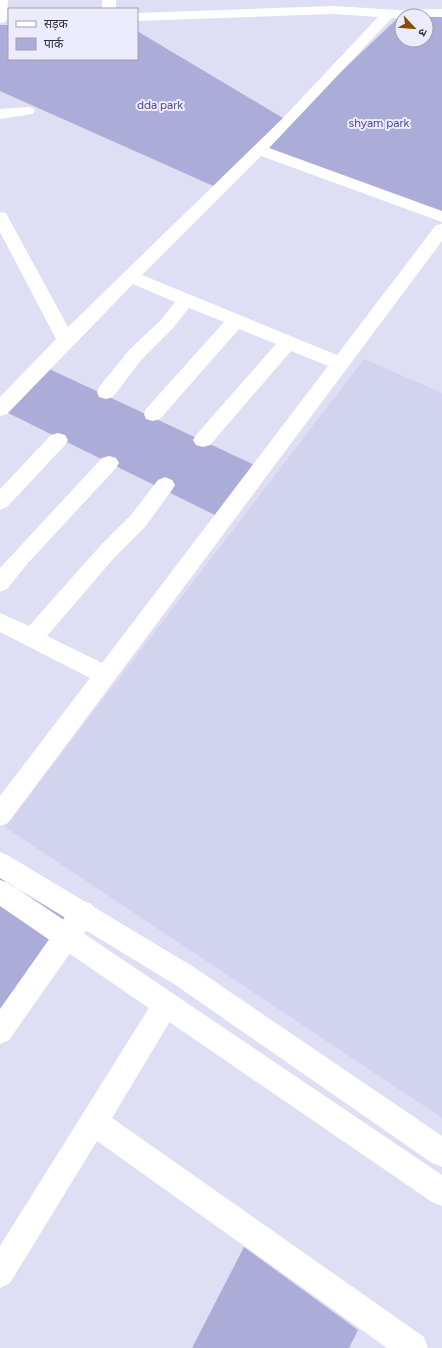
<svg xmlns="http://www.w3.org/2000/svg" width="442" height="1348" viewBox="0 0 442 1348" font-family="Figtree,'Noto Sans Devanagari',sans-serif">
<style>
.built{fill:#d2d3ef}
.green{fill:#acacd8}
.lines{fill:none;stroke-linecap:round;stroke-linejoin:round}
.minor{fill:#fff;fill-rule:evenodd}
.tertiary{fill:#fff;fill-rule:evenodd}
.labels{text-anchor:middle;stroke-width:4;stroke-linejoin:round;paint-order:stroke}
.far-park-label{font-size:12px;fill:#504a8d;stroke:#ececfe}
</style>
<rect width="100%" height="100%" fill="#dedef4"/>
<path class="built" d="M364 359 442 393V1118L5 827Z"/>
<path class="green" d="M442 16V217L263 146 220 189 0 91V25H9V59H137V31L288 121 275 134 399 17H402V40H426V17Z
M43 366 261 468 223 519 0 409Z
M0 865 79 912 0 1019Z
M244 1247 358 1330 349 1348H192Z"/>
<g class="lines">
<path class="minor" d="M0 0H8L7 19 5 22 0 23Z
M102 0H116V9H102Z
M334 6 399 10 442 9V17L402 16V18H392L269 148 442 211V222L261 156 142 275 337 355 436 225 442 224V241L8 823 0 826V796L90 678 0 632V613L29 626 100 546 131 515 158 480 165 477 172 480 175 485 172 490 145 527 114 558 47 636 102 663 328 366 291 351 210 445 203 447 196 445 193 440 196 435 276 344 239 329 160 419 153 421 146 419 144 414 146 409 224 322 189 308 173 328 142 359 113 397 106 399 99 397 97 392 99 387 130 349 161 320 175 302 133 284 7 414 0 416V397L56 339 0 232V212L6 213 8 217 68 327 283 118 378 17 334 14 137 21V13Z
M28 107 33 108 35 111 33 114 0 119V109Z
M58 433 65 435 68 440 65 445 7 507 0 510V489L51 435Z
M109 456 116 458 119 463 116 468 28 563 7 589 0 592V568L102 458Z
M83 901 92 904 95 913 92 922 9 1040 0 1044V1009L74 904Z
M166 991 175 995 179 1004 175 1013 112 1118 424 1337 428 1348H387L97 1141 10 1283 0 1288V1246L157 995Z"/>
<path class="tertiary" d="M0 852 9 856 192 966 442 1136V1167L432 1163 174 984 0 878Z
M0 880 9 883 442 1175V1206L432 1202 0 906Z"/>
</g>
<g class="labels">
<g class="far-park-label">
<text x="160" y="109">dda park</text>
<text x="379" y="127">shyam park</text>
</g>
</g>
<rect x="8" y="8" width="130" height="52" fill="#ececfe" stroke="#a0a0ae"/>
<rect x="16" y="21" width="20" height="6" fill="#ffffff" stroke="#a0a0ae"/>
<text x="44" y="28" font-size="12" fill="#2f2f37">सड़क</text>
<rect x="16" y="38" width="20" height="12" fill="#acacd8" stroke="#a0a0ae"/>
<text x="44" y="48" font-size="12" fill="#2f2f37">पार्क</text>
<g transform="translate(414 28) rotate(116)"><circle r="19" fill="#ececfe" stroke="#a0a0ae"/>
<path d="M0-3L7 15L0 10L-7 15Z" fill="#874d03"/>
<text y="-6" font-size="11" font-weight="bold" text-anchor="middle" fill="#2f2f37">उ</text>
</g>
</svg>
